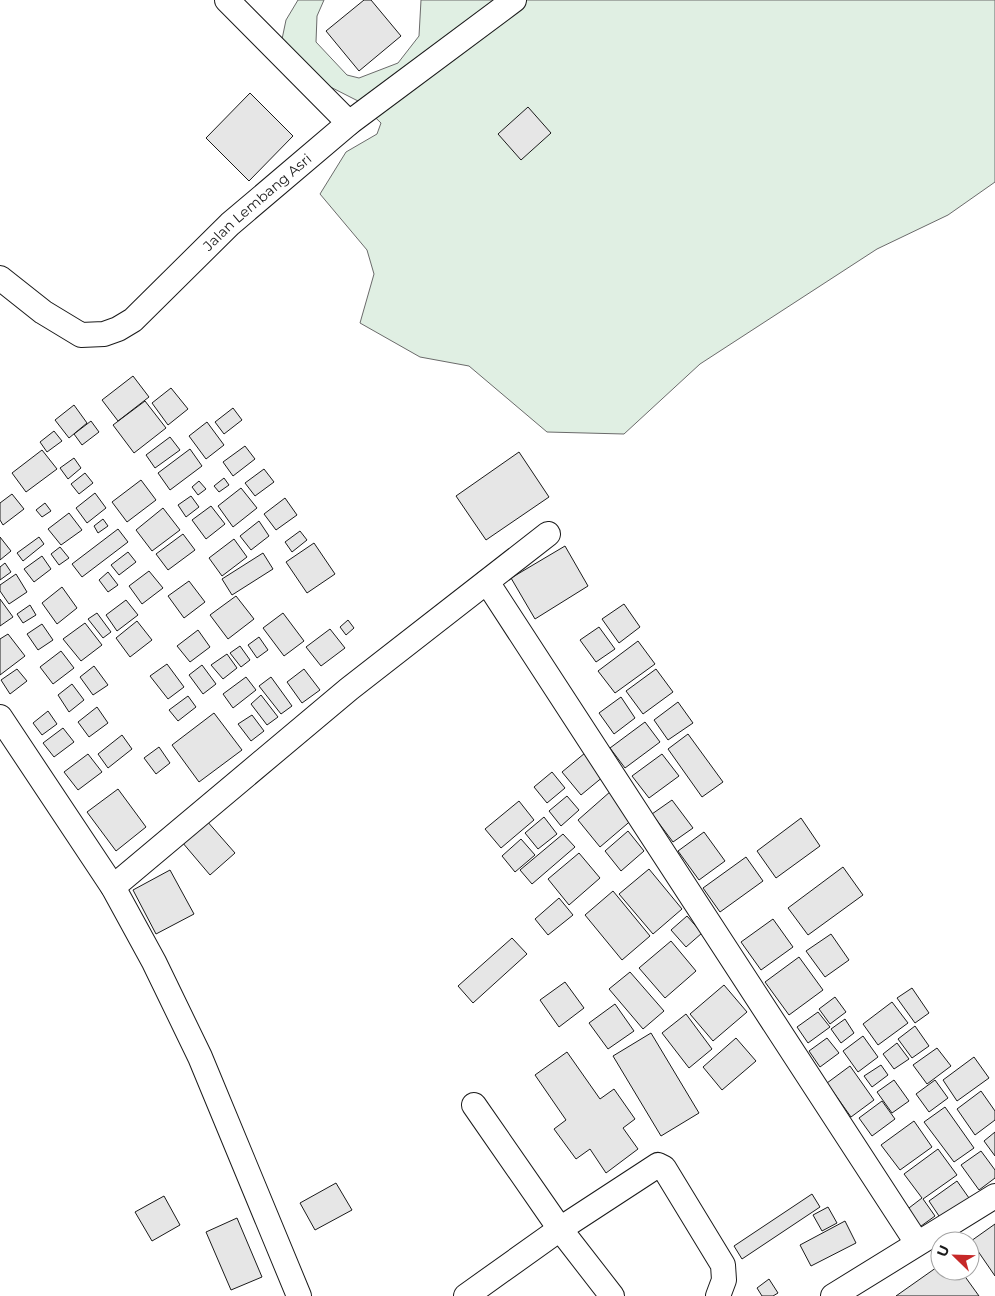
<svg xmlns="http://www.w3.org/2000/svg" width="995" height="1296" viewBox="0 0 995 1296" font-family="Montserrat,sans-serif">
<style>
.green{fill:#e0efe3;stroke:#6a6a6a}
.building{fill:#e6e6e6;stroke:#1a1a1a}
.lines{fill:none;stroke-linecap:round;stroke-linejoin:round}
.minor-casing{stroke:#1a1a1a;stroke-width:26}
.minor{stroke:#fff;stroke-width:24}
.labels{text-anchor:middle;stroke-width:4;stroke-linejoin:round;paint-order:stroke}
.street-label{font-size:14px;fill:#1a1a1a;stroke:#fff}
</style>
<rect width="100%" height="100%" fill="#fff"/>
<path class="green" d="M298 0H324L317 16 316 42 347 75 359 78 398 63 419 36 421 0H995V182L948 215 877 249 700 364 624 434 547 432 469 366 420 357 360 323 374 274 367 250 320 194 346 152 377 134 381 123 358 101 303 73 281 44 286 20Z"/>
<path class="building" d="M364 0H371L401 36 359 71 326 31Z
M250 93 293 136 249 181 206 138Z
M528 107 551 133 521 160 498 134Z
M133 376 149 397 118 421 102 400Z
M171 388 188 409 168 425 152 403Z
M145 401 166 428 134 453 113 425Z
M74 405 87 423 69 438 55 420Z
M233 408 242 420 224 434 215 422Z
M91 421 99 432 82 445 74 434Z
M207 422 224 445 206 459 189 436Z
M54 431 62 441 47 452 40 442Z
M170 437 180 450 155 468 146 455Z
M245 446 255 459 233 476 223 462Z
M190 449 202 466 170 490 158 473Z
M42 450 57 469 26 492 12 473Z
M519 452 549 497 486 540 456 496Z
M74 458 81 468 68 479 60 468Z
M264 469 274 482 255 496 245 483Z
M85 473 93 483 79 494 71 484Z
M224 478 229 485 219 492 214 486Z
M141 480 156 500 127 522 112 502Z
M199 481 206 489 198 495 192 487Z
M241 488 257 508 233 527 218 506Z
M95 493 106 508 87 523 76 508Z
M12 494 24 509 3 525 0 520V503Z
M191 496 199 507 186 517 178 505Z
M285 498 297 515 276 530 264 514Z
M45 503 51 511 42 517 36 510Z
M211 506 225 524 206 539 192 520Z
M163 508 180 530 152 551 136 530Z
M69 513 82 530 61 545 48 529Z
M103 519 108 526 98 533 94 526Z
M259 521 269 536 251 550 240 536Z
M118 529 128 542 82 577 72 564Z
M300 531 307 540 292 552 285 542Z
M183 534 195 550 168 570 156 554Z
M0 537 11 551 0 560Z
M39 537 44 544 23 561 17 553Z
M234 539 247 557 222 576 209 558Z
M314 543 335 574 307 593 286 562Z
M565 546 588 586 535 619 511 578Z
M60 547 69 558 59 565 51 554Z
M128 552 136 562 119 575 111 565Z
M263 553 273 569 232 595 222 579Z
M42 556 51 569 34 582 24 569Z
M5 563 11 572 0 580V567Z
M149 571 163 588 142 604 129 586Z
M108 572 118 585 108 592 99 580Z
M16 574 27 592 9 604 0 591V585Z
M189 581 205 602 184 618 168 596Z
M62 587 77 608 57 624 42 603Z
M236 596 254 619 228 639 210 615Z
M0 599 13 617 0 626Z
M126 600 138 615 117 631 106 615Z
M624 604 640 627 619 643 602 619Z
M30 605 36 615 23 623 17 614Z
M97 613 111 632 103 638 88 619Z
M283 613 304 641 284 656 263 628Z
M348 620 354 628 346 635 340 627Z
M137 621 152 640 130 657 116 638Z
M85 623 102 645 81 661 63 639Z
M42 624 53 640 38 650 27 634Z
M599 627 615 649 596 662 580 640Z
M330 629 345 648 321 666 306 647Z
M198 630 210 647 190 662 177 646Z
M8 634 25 656 0 675V639Z
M259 637 268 650 257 658 248 645Z
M638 641 655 664 615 693 598 671Z
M240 646 250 660 241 667 230 653Z
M61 651 74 668 53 684 40 667Z
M227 654 237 668 223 679 211 665Z
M167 664 184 687 168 699 150 676Z
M202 665 216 684 203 694 189 675Z
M94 666 108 685 93 695 80 677Z
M17 669 27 681 10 694 1 680Z
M304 669 320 690 302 703 287 682Z
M656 669 673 692 643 714 626 691Z
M246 677 256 690 233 708 223 694Z
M271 677 292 706 281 714 259 686Z
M72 684 84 700 69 712 58 695Z
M261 695 278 717 267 725 251 704Z
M188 696 196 707 178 721 169 710Z
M621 697 635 718 614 734 599 713Z
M678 702 693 723 668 740 654 720Z
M97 707 108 723 89 737 78 722Z
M48 711 57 724 42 735 33 723Z
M214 713 242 750 199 782 172 745Z
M252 715 264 731 251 741 238 724Z
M645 722 660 742 625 768 610 748Z
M63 728 74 742 54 757 43 743Z
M688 734 723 782 702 797 668 749Z
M122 735 132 749 108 768 98 754Z
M159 747 170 763 156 774 144 758Z
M585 753 604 776 581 795 562 772Z
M88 754 102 772 78 790 64 772Z
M662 754 679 776 649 798 632 776Z
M552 772 565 788 547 803 534 787Z
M118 789 146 827 116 851 87 812Z
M611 791 634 818 600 847 578 820Z
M567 796 579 810 561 826 549 811Z
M672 800 693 828 673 842 652 814Z
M519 801 534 820 501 848 485 829Z
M544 817 557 834 538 849 525 833Z
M801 818 820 846 776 878 757 851Z
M206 820 235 853 210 875 182 842Z
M628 831 644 851 621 871 605 851Z
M704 832 725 861 699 880 678 851Z
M563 834 575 847 532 884 520 870Z
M521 839 535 855 515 872 502 856Z
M579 853 600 878 569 905 548 879Z
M746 857 763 881 720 912 703 888Z
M843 867 863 895 808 935 788 908Z
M649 869 682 909 653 934 619 894Z
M170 870 194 914 156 934 133 890Z
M613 891 650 936 622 960 585 915Z
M559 898 573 915 548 935 535 919Z
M687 916 702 933 686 947 671 930Z
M773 919 793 947 761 970 741 942Z
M831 934 849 960 825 977 806 951Z
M512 938 527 954 473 1003 458 986Z
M671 941 696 971 665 998 639 968Z
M799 957 823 990 789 1015 765 982Z
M630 972 664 1011 643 1029 609 989Z
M565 982 584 1008 559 1027 540 1000Z
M724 985 747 1012 713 1041 690 1014Z
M912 988 929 1013 915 1023 897 998Z
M835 997 846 1012 830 1024 819 1009Z
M892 1002 908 1023 878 1045 863 1024Z
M615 1004 634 1031 608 1049 589 1023Z
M818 1012 830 1027 808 1043 797 1027Z
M686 1014 712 1049 689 1068 662 1033Z
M845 1019 854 1033 841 1043 831 1029Z
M915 1026 929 1046 912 1058 898 1039Z
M651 1033 699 1113 661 1136 613 1056Z
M863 1036 878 1057 858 1072 843 1051Z
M736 1038 756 1061 722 1090 703 1067Z
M827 1038 839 1053 820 1067 809 1051Z
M897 1043 909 1059 894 1069 883 1054Z
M937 1048 951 1066 927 1084 913 1065Z
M567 1052 600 1099 614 1089 635 1119 623 1128 638 1149 606 1173 590 1149 576 1159 554 1129 566 1120 535 1075Z
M974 1057 989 1078 957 1101 943 1080Z
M881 1065 888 1075 872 1087 864 1076Z
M850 1066 874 1100 851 1117 827 1083Z
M894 1080 909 1101 892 1113 877 1092Z
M935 1080 948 1098 929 1112 916 1094Z
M981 1091 995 1111V1120L975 1135 957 1109Z
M882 1101 895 1119 872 1136 859 1118Z
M945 1107 974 1148 954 1162 924 1122Z
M914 1121 932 1147 900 1170 881 1145Z
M995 1132V1156L984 1141Z
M938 1149 957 1175 923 1199 935 1216 917 1229 905 1211 922 1198 904 1174Z
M981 1151 995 1170V1178L979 1190 961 1165Z
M957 1181 969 1198 941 1219 929 1201Z
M336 1183 352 1210 315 1230 300 1203Z
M812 1194 820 1207 742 1259 734 1246Z
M164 1196 180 1225 152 1241 135 1212Z
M828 1207 837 1223 822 1231 813 1215Z
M237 1218 262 1277 231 1290 206 1232Z
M845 1221 856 1243 811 1266 800 1245Z
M995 1224V1276L971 1241Z
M940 1265V1271H961L979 1296H896Z
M769 1279 778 1293 773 1296H762L757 1288Z"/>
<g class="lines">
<g class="minor-casing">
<g id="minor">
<path d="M227 0 349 123"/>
<path id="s1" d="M0 278 43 312 81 335 104 334 118 329 133 320 230 224 349 123 514 0"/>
<path d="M487 582 917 1243"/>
<path d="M0 717 113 887 154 962 200 1057 299 1296"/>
<path d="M113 887 349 689 548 534"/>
<path d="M474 1105 560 1229 612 1296"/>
<path d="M466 1296 560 1229 658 1165 664 1168 723 1265 724 1280 718 1296"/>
<path d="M833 1296 995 1196"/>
</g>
</g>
<use href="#minor" class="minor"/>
</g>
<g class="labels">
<g class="street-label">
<text dy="5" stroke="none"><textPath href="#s1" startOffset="326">Jalan Lembang Asri</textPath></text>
</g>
</g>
<g transform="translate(955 1256) rotate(293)"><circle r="24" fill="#ffffff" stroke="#a3a3a3"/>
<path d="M0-4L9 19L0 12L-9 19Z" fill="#c62828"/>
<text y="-8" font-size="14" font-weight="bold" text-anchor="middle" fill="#1a1a1a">U</text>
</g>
</svg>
